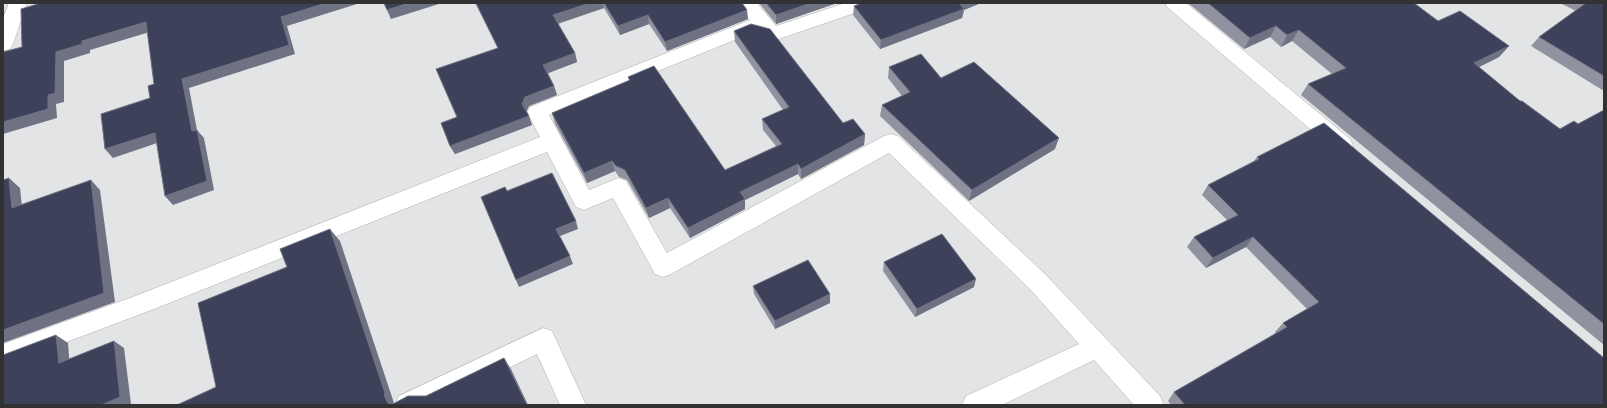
<svg xmlns="http://www.w3.org/2000/svg" width="1607" height="408" viewBox="0 0 1607 408" font-family="'DM Sans',sans-serif">
<style>
.lines{fill:none;stroke-linecap:round;stroke-linejoin:round}
.minor-casing{stroke:#b0b0b2;stroke-width:1}
.minor{fill:#fff;fill-rule:evenodd}
.wall{fill:#90929f}
.shaded-wall{fill:#6f7283}
.building{fill:#3d4159;stroke:#6f7283}
</style>
<rect width="100%" height="100%" fill="#e3e4e5"/>
<g class="lines">
<g class="minor-casing">
<path id="minor" d="M9 3H27L13 44 10 49 3 51V18Z
M738 3H757L776 26 845 3H874L872 7 776 40 752 33 549 115 589 190 618 178 626 181 667 253 884 136 891 134 898 136 1045 274 1160 396 1164 405H1134L1094 360 1002 405H962L966 396 1079 344 1029 288 889 153 671 274 663 277 655 274 613 198 584 210 576 207 547 152 154 309 3 366V344L138 295 540 137 527 112 530 107 750 20Z
M1165 3H1186L1350 139 1353 145 1350 151 1343 153 1336 151 1167 7Z
M543 328 552 331 586 405H560L537 354 434 405H395L399 396Z"/>
</g>
<use href="#minor" class="minor"/>
</g>
<path class="wall" d="M475 3H742L748 19 667 51 649 24 620 35 604 8 558 24 575 53 577 62 548 73 554 86 557 95 529 106 526 111 532 125 455 154 450 146 457 117 498 48Z
M759 3H837L776 24Z
M862 3H981L964 10 962 18 880 49 853 15 854 6Z
M1188 3H1414L1438 21 1509 46 1499 57 1479 67 1520 101 1560 129 1578 124 1604 110V345L1301 95 1308 84 1332 74 1292 41 1281 47 1270 37 1244 49Z
M1560 3H1604V91L1531 46 1539 37 1576 11Z
M734 31 843 123 865 134 864 145 801 179 798 174 745 200V209L690 238 670 208 649 218 627 180 619 177 615 171 587 183 555 124 552 113 629 81 628 77 725 170 776 146 763 130 762 119 783 110 735 42Z
M889 67 941 78 1055 149 969 201 880 116 882 105 902 96 888 78Z
M1257 157 1604 405H1171L1168 401 1174 392 1276 334 1275 332 1283 323 1307 309 1246 247 1206 268 1187 247 1194 237 1227 220 1202 195 1208 185 1254 161Z
M884 262 974 287 915 317 883 271Z
M753 286 830 303 775 329 754 294Z"/>
<path class="shaded-wall" d="M326 3H360L287 26 295 54 189 88 197 130 204 138 214 190 173 205 165 196 192 131 182 79 281 17Z
M409 3H442L391 19 387 10Z
M590 3H602L604 8 556 24 553 15Z
M811 3H837L776 24V15Z
M959 3H981L964 10 962 18 880 49 881 40Z
M747 10 748 19 667 51 665 42Z
M648 15 649 24 620 35 618 26Z
M146 22 153 31 90 50V53L64 61V102L56 104 57 118 3 134V122L48 95 56 52 82 41Z
M1276 26 1270 37 1244 49 1250 38Z
M1299 30 1292 41 1281 47 1287 35Z
M1509 46 1499 57 1465 74 1474 63Z
M575 53 577 62 546 74 543 65Z
M554 86 557 95 529 106 526 113 522 104 525 97Z
M529 116 532 125 455 154 450 146Z
M155 133 163 141 113 158 105 149Z
M865 134 864 145 801 179V169Z
M1059 138 1055 149 969 201 972 190Z
M612 161 615 171 587 183 584 173Z
M798 164V174L745 200V209L690 238 688 228 740 192Z
M9 178 20 188 23 217 12 208Z
M91 180 100 190 115 302 3 343V330Z
M668 198 670 208 649 218 646 208Z
M576 221 578 229 560 236 556 229Z
M330 229 340 241 394 403V405H389L384 395Z
M1253 237 1246 247 1206 268 1213 258Z
M570 256 573 264 519 287 516 280Z
M976 279 974 287 915 317 917 309Z
M830 294V303L775 329V321Z
M56 335 68 343 70 370 59 363Z
M114 341 124 348 131 404 130 405H101Z
M504 358 511 369 528 405H527Z"/>
<path class="building" d="M41 3H326L281 17 289 45 182 79 192 131 197 130 207 181 165 196 155 133 105 149 101 114 150 98 148 86 154 84 146 22 82 41V44L56 52 55 93 48 95V109L3 122V52L22 47 21 9Z
M384 3H409L387 10Z
M476 3H590L553 15 575 53 543 65 554 86 525 97 522 104 529 116 450 146 441 123 457 117 436 69 498 48Z
M604 3H742L747 10 665 42 648 15 618 26Z
M766 3H811L776 15Z
M862 3H959L964 9 881 40 854 6Z
M1208 3H1414L1438 21 1460 11 1509 46 1474 63 1520 101H1522L1560 129 1574 121 1578 124 1604 110V324L1308 84 1346 68 1299 30 1287 35 1276 26 1250 38Z
M1586 3H1604V76L1539 37Z
M751 24 770 29 843 123 853 119 865 134 801 169 798 164 740 192 745 199 688 228 668 198 646 208 625 170 616 166 612 161 584 173 552 113 630 80 628 77 654 66 725 170 782 144 762 119 789 107 734 31Z
M921 54 941 78 974 62 1059 138 972 190 882 105 910 92 889 67Z
M1324 123 1604 358V405H1185L1174 392 1287 327 1283 323 1319 302 1253 237 1213 258 1194 237 1238 215 1208 185 1259 159 1257 157Z
M552 173 576 221 556 229 570 256 516 280 481 197 505 187 507 191Z
M9 178 12 208 91 180 104 293 3 330V180Z
M330 229 385 393 384 395 389 405H177L216 387 198 303 287 267 280 249Z
M942 234 976 279 917 309 884 262Z
M808 260 830 294 775 321 753 286Z
M56 335 59 363 114 341 120 397 101 405H3V355Z
M504 358 527 405H391L408 396H426Z"/>
<rect width="1607" height="408" fill="none" stroke="#323232" stroke-width="8"/>
</svg>
